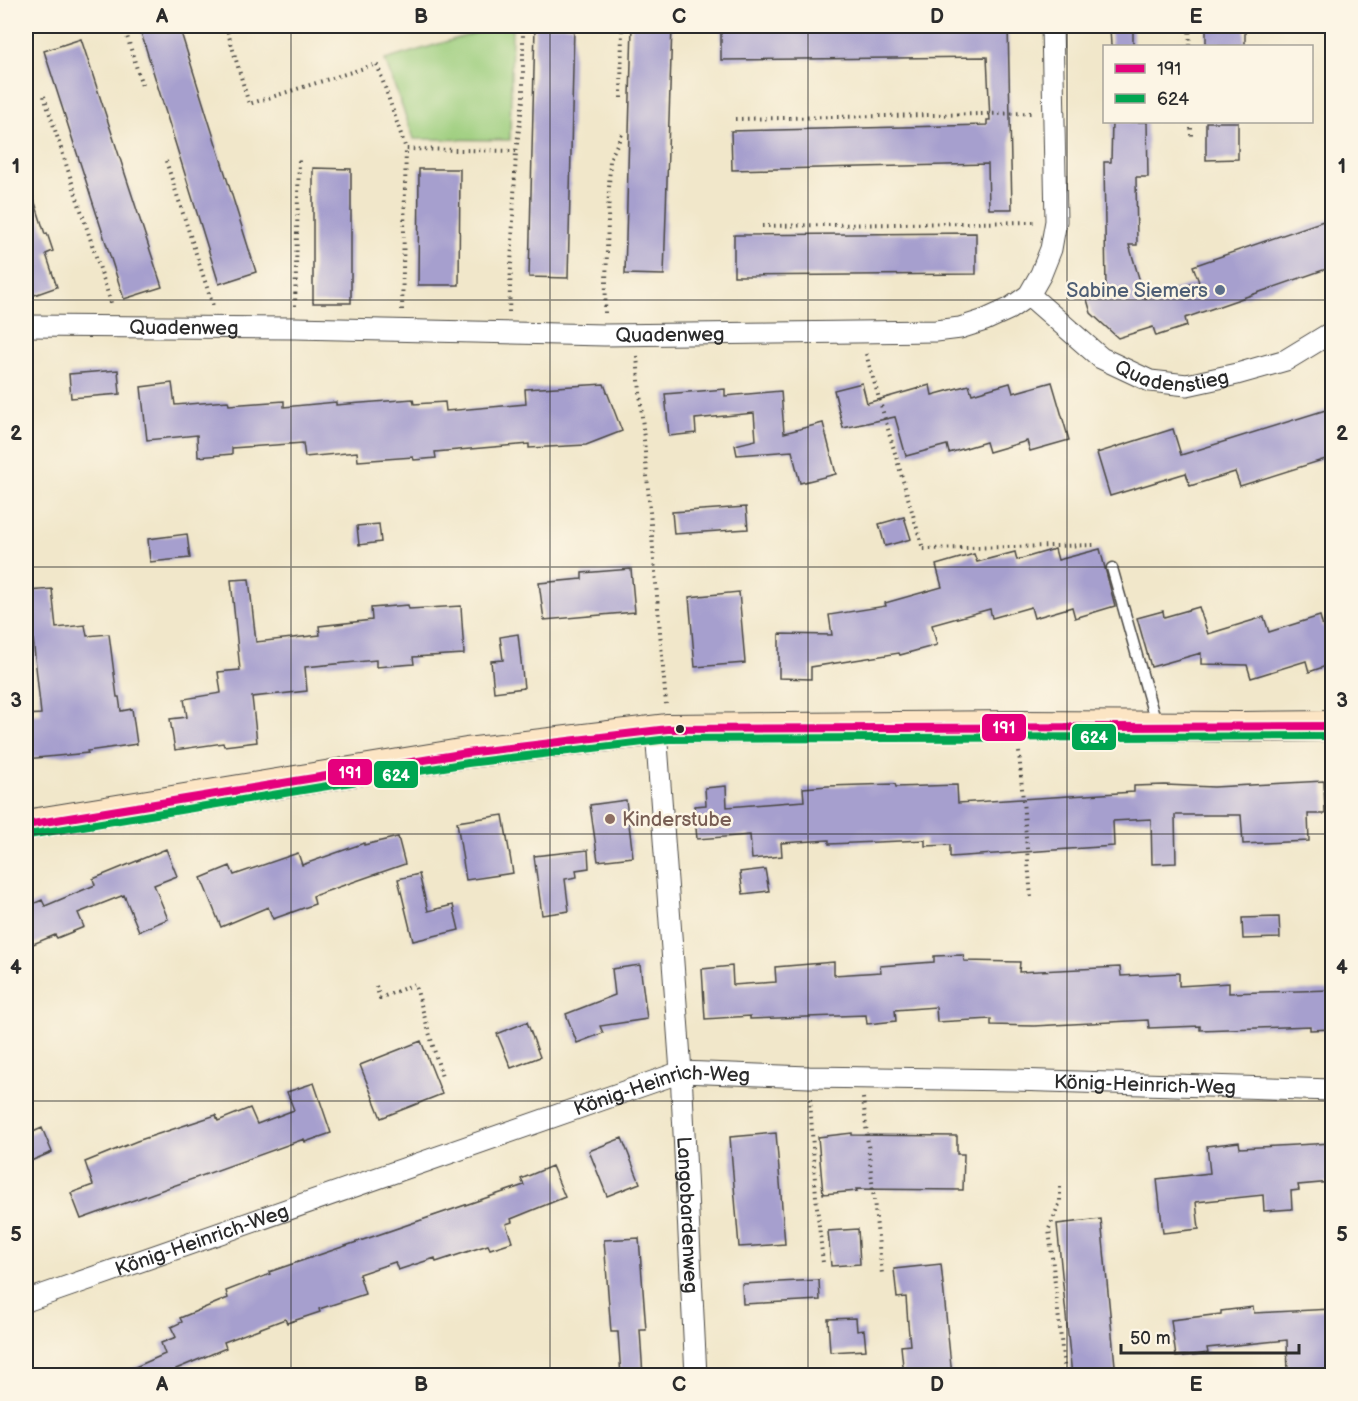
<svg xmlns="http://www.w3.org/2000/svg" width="1358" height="1401" viewBox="0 0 1358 1401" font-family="'Balsamiq Sans',sans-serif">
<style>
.green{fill:#9dce7e;stroke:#647c54;stroke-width:1.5}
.building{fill:#a69fce}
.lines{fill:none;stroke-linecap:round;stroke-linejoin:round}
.lane-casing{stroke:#494743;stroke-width:13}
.street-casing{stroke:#494743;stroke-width:23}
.secondary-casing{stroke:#494743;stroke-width:32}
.path{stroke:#494743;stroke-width:4;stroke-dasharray:1.5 4.5;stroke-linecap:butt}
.lane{stroke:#fff;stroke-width:10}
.street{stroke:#fff;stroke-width:21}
.secondary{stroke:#fce5c4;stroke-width:30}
.bus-1-casing{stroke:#fcf5e5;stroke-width:12}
.bus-2-casing{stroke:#fcf5e5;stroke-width:12}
.bus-1{stroke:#e5007d;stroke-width:8}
.bus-2{stroke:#00a651;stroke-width:8}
.grid{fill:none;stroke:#2b2b2b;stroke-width:1.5;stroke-opacity:0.55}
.service-dot{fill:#5c6f8a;stroke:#fcf5e5;stroke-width:2}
.bus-dot{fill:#2b2b2b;stroke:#fcf5e5;stroke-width:2}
.education-dot{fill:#8d6e63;stroke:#fcf5e5;stroke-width:2}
.labels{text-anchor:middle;stroke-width:5;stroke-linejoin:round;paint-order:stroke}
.service-label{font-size:20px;fill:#4e5e75;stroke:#fcf5e5;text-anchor:end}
.street-label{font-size:20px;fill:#2b2b2b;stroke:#fcf5e5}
.education-label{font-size:20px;fill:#785e54;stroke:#fcf5e5;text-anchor:start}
.line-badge{stroke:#fcf5e5;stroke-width:2}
.badge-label{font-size:16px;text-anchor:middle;font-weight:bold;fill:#fff}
.neatline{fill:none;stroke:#2b2b2b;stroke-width:2}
.grid-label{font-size:20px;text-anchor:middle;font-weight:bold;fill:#2b2b2b}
</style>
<rect width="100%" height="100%" fill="#fcf5e5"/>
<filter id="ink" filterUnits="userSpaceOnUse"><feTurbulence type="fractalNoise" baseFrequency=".0167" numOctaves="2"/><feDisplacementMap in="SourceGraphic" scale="12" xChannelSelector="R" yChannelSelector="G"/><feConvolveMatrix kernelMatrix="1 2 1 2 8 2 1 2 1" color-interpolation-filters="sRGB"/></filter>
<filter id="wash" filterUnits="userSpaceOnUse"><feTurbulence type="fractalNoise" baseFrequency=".008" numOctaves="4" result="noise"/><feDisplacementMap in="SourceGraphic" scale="24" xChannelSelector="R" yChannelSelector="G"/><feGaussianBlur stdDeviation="1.35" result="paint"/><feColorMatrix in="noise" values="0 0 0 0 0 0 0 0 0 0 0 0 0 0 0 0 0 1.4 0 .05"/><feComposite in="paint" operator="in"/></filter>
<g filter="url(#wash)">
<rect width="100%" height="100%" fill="#f1e7ca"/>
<path class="green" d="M499 26H512L510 140 414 139 385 60Z"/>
<g id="blocks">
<path class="building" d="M139 26H179L256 272 219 284Z
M535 26H574L568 278 529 277Z
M632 26H672L664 275 625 274Z
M721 26H1008L1012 209H989L988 164 732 170 731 131 987 125V120H990L987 57 721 60Z
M1206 26H1245V46H1206Z
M1110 27H1133V46H1111Z
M81 39 162 287 124 299 44 51Z
M1112 122H1147L1148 177H1136L1137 245H1129L1145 298 1199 282 1193 266 1332 218V267L1185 318 1187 326 1156 336 1153 327 1118 338 1091 313 1086 296 1106 290 1104 162H1111Z
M1206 122H1238V159L1206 160Z
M313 168 351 169V303H313Z
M419 169H460L459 285H418Z
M26 187H30L45 234 47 233 53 251 46 254 57 287 26 298Z
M976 233V274L734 276V235Z
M118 370 120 394 71 398 69 374Z
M1052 382 1069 440 1030 451 1027 441 989 452 986 442 949 453 947 445 906 456 895 417 843 428 834 390 862 383 867 403 930 385 932 395 969 385 972 394 1010 383 1013 393Z
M172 383 175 405 228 401 229 405 284 401V407L336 402V405L413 399 414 404 445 402 446 411 526 404 525 389 604 384 622 431 586 445 529 448V444L435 452 436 458 414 460 413 457 358 461 357 452 305 457 303 443 232 448V454L198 457 197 435 147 440 141 387Z
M725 389V396L781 391 784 433 823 423 836 474 800 483 792 451 737 455 735 445 756 440 754 413 695 419 696 433 669 436 665 394Z
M1332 408V457L1240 486 1235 472 1190 486 1186 473 1110 496 1097 453 1173 429 1181 455Z
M746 507 748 529 674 534 672 512Z
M904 517 911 539 885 546 879 524Z
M379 524 381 542 359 545 357 526Z
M187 534 190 558 150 562 148 539Z
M1055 549 1058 560 1100 549 1115 606 1075 618 1072 607 1034 618 1031 607 992 618 990 609 932 625 937 645 900 655 899 653 811 667V679L779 678V634L832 635 829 615 886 606 885 603 942 587 936 565 974 554 977 562 1015 552 1017 560Z
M631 569 635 612 544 620 539 583 582 579V573Z
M249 579 256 642 320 635 319 626 372 620 371 608 408 605 409 609 461 606 464 654 413 657 414 664 376 667V660L305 667 307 691 252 697 257 742 224 746 223 743 175 750 170 719 187 717 184 699 221 693 218 672 240 670 231 580Z
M52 589 56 628 85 625 87 636 109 634 117 697H119L121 711 132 709 137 744 87 751 88 753 26 759V715L41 714 28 591Z
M739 592 745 663 695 667 689 597Z
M1199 607 1208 634 1264 617 1269 632 1320 616 1323 627 1332 623V664L1309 672 1306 661 1251 678 1247 665 1201 664V653L1151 667 1137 618 1163 611 1164 617Z
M518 634 524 688 494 692 491 661 503 660 500 637Z
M1324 781 1325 814H1308L1309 841 1243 844 1241 815H1175L1176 863 1152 864 1151 819 1113 821 1114 846 950 857V845L925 846V840L829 844V840L781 843 782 856 752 859 750 835 697 839 694 806 706 805 705 788 726 786 727 807 804 801 803 788 828 786 895 784 896 787 957 785 958 803 1134 792V786L1165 785 1214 787Z
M626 800 633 857 598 861 590 805Z
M503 815 513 873 466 880 457 822Z
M398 837 405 864 313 896 315 904 273 919 268 907 221 927 201 878 230 866 234 875 298 853 302 865 364 843V845Z
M166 849 177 876 154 885 168 919 139 931 124 895 78 913 84 927 57 938 55 935 26 947V907L42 900 45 906 95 885 93 879Z
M588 850 589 868 576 870 577 877 565 879 569 911 542 915 534 856Z
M765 869 769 891 743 894 740 872Z
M419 874 428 911 453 905 459 930 413 941 398 879Z
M1279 917 1280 938 1243 939 1242 918Z
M963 955 964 961 1020 962 1019 972 1120 967 1121 976 1179 973V986L1229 983V993L1332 990V1029L1310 1030V1026L1200 1030V1026L1149 1028 1148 1020 1034 1026 991 1025V1019L937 1022 936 1007 895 1010 896 1021 867 1024 866 1015 750 1019V1016L705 1019 702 969 732 966 733 985 776 982 775 967 834 962V975L881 972 880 966 934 962V956Z
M640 965 647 1019 600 1026 603 1033 577 1043 566 1014 615 995 612 969Z
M527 1022 540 1057 511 1068 497 1034Z
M421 1041 442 1094 381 1118 360 1065Z
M314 1083 331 1133 305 1142 304 1139 81 1219 71 1193 93 1185 85 1162 137 1141 216 1115 218 1121 250 1108 257 1124 294 1110 287 1092Z
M42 1128 52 1152 26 1163V1135Z
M776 1133 785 1244 739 1247 730 1137Z
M852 1133V1135L957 1136V1154H964L963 1190 856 1189 857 1191 823 1194 818 1137Z
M622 1138 640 1183 607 1196 589 1151Z
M1239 1142 1240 1148 1332 1143V1182L1298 1185 1299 1190 1291 1191 1292 1209 1264 1211 1263 1195 1196 1202 1199 1229 1163 1233 1157 1179 1210 1173 1207 1146Z
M552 1166 565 1197 511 1219 512 1222 506 1224 512 1242 490 1249 488 1245 436 1262 435 1258 398 1270 395 1262 359 1274 365 1294 319 1309 320 1312 287 1323 285 1319 224 1342 226 1348 176 1369 179 1376H115L165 1354 161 1343 176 1337 171 1327 182 1322 180 1318 228 1298 226 1291 270 1274 269 1272 524 1185 521 1179Z
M1101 1219 1116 1376H1072L1057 1224Z
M858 1229 860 1264 831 1266 828 1231Z
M639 1238 646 1330H640L643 1376H621L618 1332H611L604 1240Z
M941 1264 952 1376H904L901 1346 910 1345 908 1324 906 1297 897 1298 894 1269Z
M819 1280 820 1300 743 1304 742 1284Z
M1253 1307 1254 1313 1332 1309V1376H1288L1287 1340 1207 1348 1208 1353 1176 1357 1171 1320 1221 1314V1311Z
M856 1318 857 1331 864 1330 866 1350 830 1352 828 1319Z"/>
</g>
</g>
<g filter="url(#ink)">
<use href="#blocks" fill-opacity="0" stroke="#494743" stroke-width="1.5"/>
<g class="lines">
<g class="lane-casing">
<path id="lane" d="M1112 568 1156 723"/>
</g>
<g class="street-casing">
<g id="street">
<path id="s1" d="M1029 295 1101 358 1150 381 1187 385 1237 374 1286 360 1332 332"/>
<path id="s2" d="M26 326 295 328 605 335 936 331 960 328 985 320 1009 309 1029 295 1041 274 1051 249 1056 221 1052 26"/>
<path id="s3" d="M656 730 681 1072 696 1376"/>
<path id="s4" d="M26 1301 681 1072 809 1077 1014 1080 1332 1090"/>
</g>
</g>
<g class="secondary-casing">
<path id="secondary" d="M26 825 467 753 668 729 1016 726 1242 727 1332 726"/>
</g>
<path class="path" d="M124 26 143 89
M226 26 249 104 377 64 406 149 516 151
M1189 26 1190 46
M44 96 112 306
M621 98 622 26
M735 119 1032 113
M1191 122V137
M166 161 213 306
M762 226 1034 222
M295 306 299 160
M402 310 406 149
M509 312 516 151 523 100V26
M605 313 610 159 622 134
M866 354 923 549 1097 545
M637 356 666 704
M1019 752 1031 898
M376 986 380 998 415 984 442 1077
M863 1098 882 1274
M810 1099 816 1197 823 1263
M1060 1187V1202L1049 1229 1065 1376"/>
<use href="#lane" class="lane"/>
<use href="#street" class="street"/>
<use href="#secondary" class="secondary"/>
<g class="bus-1-casing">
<path id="bus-1" d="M26 825 467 753 668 729 1332 726"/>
</g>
<g class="bus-2-casing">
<path id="bus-2" d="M28 835 468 763 669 739 1332 736"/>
</g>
<use href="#bus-1" class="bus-1"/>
<use href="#bus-2" class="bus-2"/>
</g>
</g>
<path class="grid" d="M291 26V1376M550 26V1376M808 26V1376M1067 26V1376M26 300H1332M26 567H1332M26 834H1332M26 1101H1332"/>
<circle class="service-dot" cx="1220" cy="290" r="6"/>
<circle class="bus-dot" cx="680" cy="729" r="5"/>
<circle class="education-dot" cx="610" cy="819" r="6"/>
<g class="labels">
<g class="service-label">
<text x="1208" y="297">Sabine Siemers</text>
</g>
<g class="street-label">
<text dy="7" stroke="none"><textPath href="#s2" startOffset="158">Quadenweg</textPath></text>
<text dy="7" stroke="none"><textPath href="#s2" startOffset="644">Quadenweg</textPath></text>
<text dy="7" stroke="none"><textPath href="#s1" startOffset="171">Quadenstieg</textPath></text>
<text dy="7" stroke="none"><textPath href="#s4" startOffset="1158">König-Heinrich-Weg</textPath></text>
<text dy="7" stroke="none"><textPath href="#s4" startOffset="672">König-Heinrich-Weg</textPath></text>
<text dy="7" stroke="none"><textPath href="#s3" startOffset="486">Langobardenweg</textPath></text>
<text dy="7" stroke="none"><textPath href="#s4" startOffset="186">König-Heinrich-Weg</textPath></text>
</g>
<g class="education-label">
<text x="622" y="826">Kinderstube</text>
</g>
</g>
<g class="line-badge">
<rect x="981" y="713" width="46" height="29" rx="6" fill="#e5007d"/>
<rect x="1071" y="723" width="46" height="28" rx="6" fill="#00a651"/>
<rect x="327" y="758" width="46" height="28" rx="6" fill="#e5007d"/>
<rect x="373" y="760" width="46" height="29" rx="6" fill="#00a651"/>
</g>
<g class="badge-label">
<text x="1004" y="733">191</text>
<text x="1094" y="743">624</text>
<text x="350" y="778">191</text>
<text x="396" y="781">624</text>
</g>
<rect width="1358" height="1401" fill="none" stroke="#fcf5e5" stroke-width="66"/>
<rect x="1103" y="45" width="210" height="78" fill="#fcf5e5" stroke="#a8a49b" stroke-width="1.5"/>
<rect x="1115" y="64" width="30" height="9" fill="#e5007d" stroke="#a8a49b" stroke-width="1.5"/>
<text x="1157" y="75" font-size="18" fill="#2b2b2b">191</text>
<rect x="1115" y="94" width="30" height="9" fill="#00a651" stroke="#a8a49b" stroke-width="1.5"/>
<text x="1157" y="105" font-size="18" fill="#2b2b2b">624</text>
<path d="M1121 1344v9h178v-9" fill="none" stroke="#2b2b2b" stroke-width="3"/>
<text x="1130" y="1344" font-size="18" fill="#2b2b2b" stroke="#fcf5e5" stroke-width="4.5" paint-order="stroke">50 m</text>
<rect x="33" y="33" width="1292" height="1335" class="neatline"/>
<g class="grid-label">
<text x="162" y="23">A</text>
<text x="421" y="23">B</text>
<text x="679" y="23">C</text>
<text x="937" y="23">D</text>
<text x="1196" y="23">E</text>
<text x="16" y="173">1</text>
<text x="1342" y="173">1</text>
<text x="16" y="440">2</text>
<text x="1342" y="440">2</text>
<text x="16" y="707">3</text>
<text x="1342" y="707">3</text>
<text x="16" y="974">4</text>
<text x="1342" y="974">4</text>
<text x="16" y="1241">5</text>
<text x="1342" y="1241">5</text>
<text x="162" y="1391">A</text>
<text x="421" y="1391">B</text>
<text x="679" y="1391">C</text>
<text x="937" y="1391">D</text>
<text x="1196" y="1391">E</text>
</g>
</svg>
